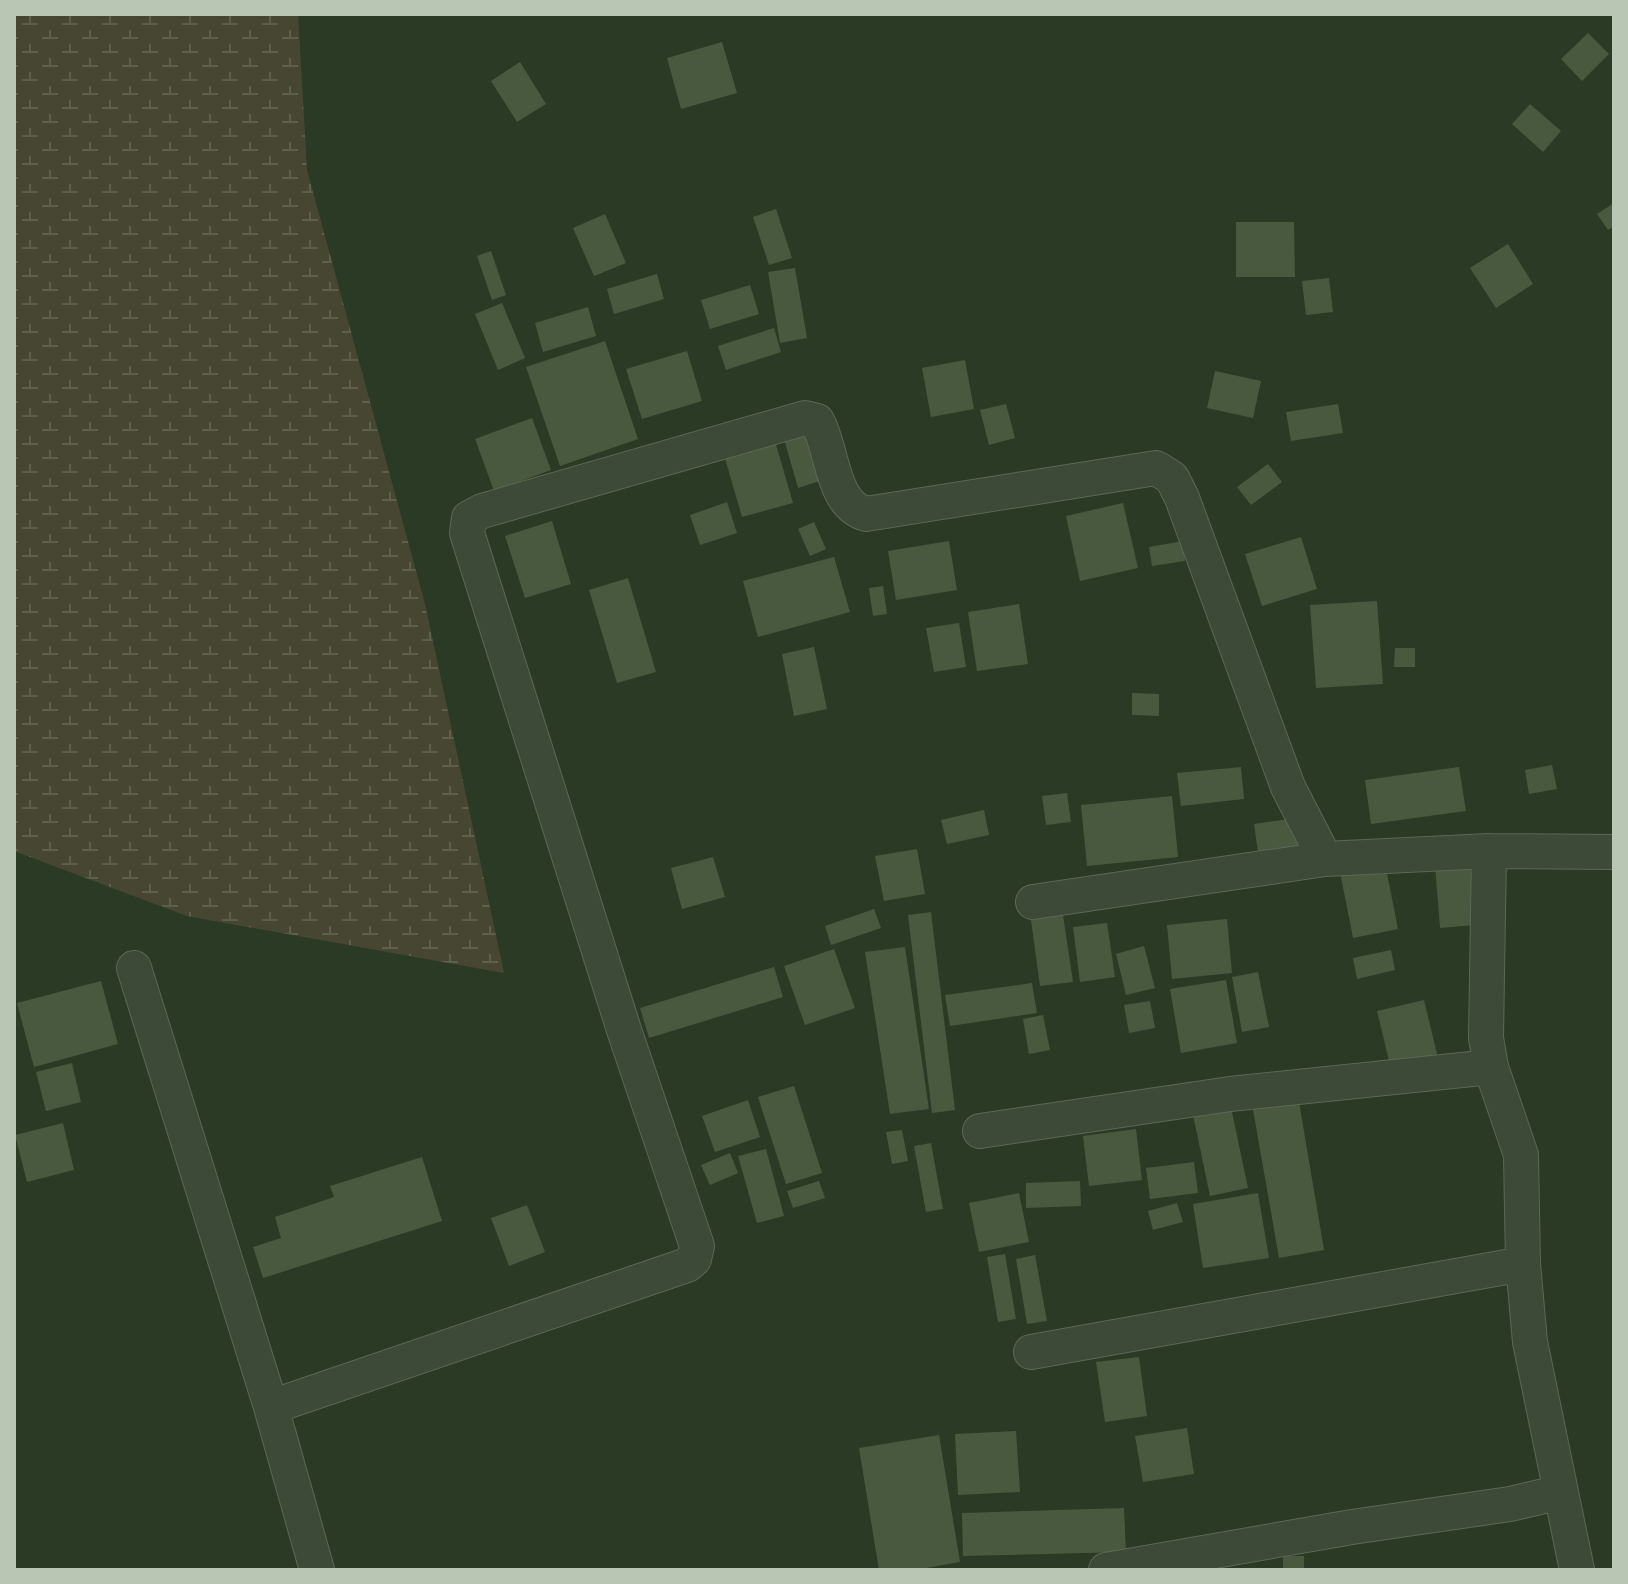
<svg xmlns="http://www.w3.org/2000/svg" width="1628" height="1584" viewBox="0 0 1628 1584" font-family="Figtree,sans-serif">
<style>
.wetland{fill:url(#wetland-marsh)}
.building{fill:#495940}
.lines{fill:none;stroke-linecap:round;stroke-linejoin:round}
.minor-casing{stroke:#5b6856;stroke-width:36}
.minor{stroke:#3d4a38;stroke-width:34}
</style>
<defs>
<pattern id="wetland-marsh" width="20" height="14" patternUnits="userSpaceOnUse" patternTransform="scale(2)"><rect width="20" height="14" fill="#474633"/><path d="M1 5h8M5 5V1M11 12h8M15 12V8" fill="none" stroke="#5f5f4e"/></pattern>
</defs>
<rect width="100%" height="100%" fill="#2b3a24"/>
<path class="wetland" d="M14 14H298L307 170 425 604 504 973 187 916 14 851Z"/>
<path class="building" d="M1588 33 1609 54 1582 81 1561 59Z
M722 42 737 93 681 109 667 58Z
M520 62 546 104 517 122 491 81Z
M1530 104 1561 131 1543 152 1512 124Z
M1614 203V226L1608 230 1597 214Z
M776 209 792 258 769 265 753 217Z
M605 214 626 263 594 276 573 228Z
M1236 222H1294L1295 277H1236Z
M1508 244 1533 284 1496 308 1470 268Z
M491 251 506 295 492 300 477 256Z
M795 268 807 338 780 343 768 272Z
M657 274 664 299 614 314 607 289Z
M1329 278 1333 312 1306 315 1302 281Z
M750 285 759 314 710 329 701 300Z
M502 303 525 358 498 370 475 314Z
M588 307 596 336 543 352 535 323Z
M774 328 781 352 726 370 718 346Z
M605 341 638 439 560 466 526 367Z
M687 351 702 401 642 419 626 369Z
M965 360 974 409 931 417 922 368Z
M1215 371 1261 381 1253 418 1207 408Z
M1006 404 1015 438 989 445 980 410Z
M1338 404 1343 433 1291 441 1286 412Z
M532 418 551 470 494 491 475 439Z
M810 432 823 480 798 488 784 439Z
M775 441 793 503 742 517 724 455Z
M1268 464 1282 482 1251 505 1237 487Z
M727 502 737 533 700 545 690 515Z
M1123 503 1138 568 1080 581 1066 516Z
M552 521 571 584 525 598 505 536Z
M814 522 826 549 810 556 798 529Z
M1301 537 1317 589 1262 606 1245 554Z
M949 541 957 590 896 600 888 551Z
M1183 541 1185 561 1152 566 1149 547Z
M834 557 850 612 758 637 743 581Z
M628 578 656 672 617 683 589 590Z
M883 586 887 614 873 616 869 588Z
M1377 601 1383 684 1316 688 1310 605Z
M1019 604 1028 664 977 671 968 612Z
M959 623 966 667 934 672 926 628Z
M814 647 827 709 794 716 782 654Z
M1395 648H1415V667H1394Z
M1132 693 1159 694V716L1132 715Z
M1552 765 1557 789 1529 794 1525 770Z
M1241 767 1244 799 1181 806 1177 773Z
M1459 767 1466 811 1371 824 1365 780Z
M1067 793 1071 822 1046 825 1042 796Z
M1172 796 1178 857 1087 866 1081 805Z
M984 810 989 835 947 844 941 820Z
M1295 818 1299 846 1258 852 1254 824Z
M917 849 925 894 884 901 875 856Z
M713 857 725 897 682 909 671 868Z
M1385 863 1398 929 1353 938 1340 872Z
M1470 863 1475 925 1440 928 1435 865Z
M874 909 881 928 831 945 825 926Z
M931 912 955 1110 932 1113 908 915Z
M1063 915 1073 982 1040 986 1031 920Z
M1227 919 1232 973 1172 979 1167 925Z
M1107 923 1115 977 1080 982 1073 927Z
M1144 946 1155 988 1126 995 1116 954Z
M905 947 929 1109 890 1114 865 952Z
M834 949 855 1008 805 1025 784 966Z
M1391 950 1395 970 1357 979 1353 958Z
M774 967 783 997 649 1038 640 1008Z
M1258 972 1269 1027 1242 1032 1232 977Z
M1226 980 1237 1043 1181 1053 1170 989Z
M101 981 118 1044 34 1067 17 1003Z
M1032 983 1037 1013 950 1026 945 995Z
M1424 1000 1438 1058 1391 1069 1377 1011Z
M1150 1001 1155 1028 1129 1033 1124 1005Z
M1043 1015 1050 1050 1029 1054 1023 1019Z
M72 1063 81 1102 46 1111 36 1072Z
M794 1086 822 1173 786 1184 758 1097Z
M1297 1090 1324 1250 1279 1258 1251 1098Z
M1229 1098 1248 1188 1210 1196 1191 1105Z
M748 1100 760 1137 715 1152 702 1116Z
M63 1123 74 1170 27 1182 15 1135Z
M1136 1129 1142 1180 1089 1186 1083 1136Z
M902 1130 908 1161 892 1164 886 1132Z
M931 1143 943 1209 926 1212 914 1146Z
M766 1149 784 1216 757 1223 738 1156Z
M730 1153 738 1173 710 1185 701 1165Z
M422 1157 442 1221 263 1278 253 1247 281 1238 275 1217 334 1197 330 1186Z
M1194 1162 1198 1193 1150 1199 1146 1168Z
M819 1181 825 1198 793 1208 787 1191Z
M1080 1181 1081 1206 1026 1208V1183Z
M1019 1193 1029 1242 979 1252 969 1203Z
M1258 1193 1269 1258 1203 1268 1193 1204Z
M1177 1203 1183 1222 1153 1230 1148 1211Z
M527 1205 545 1252 509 1266 491 1218Z
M1005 1254 1016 1319 998 1322 987 1257Z
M1035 1255 1047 1321 1027 1324 1016 1259Z
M1139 1357 1147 1416 1105 1422 1096 1362Z
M1187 1428 1194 1474 1143 1482 1135 1436Z
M1016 1431 1020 1492 958 1495 955 1434Z
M939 1435 960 1562 915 1570H879L859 1448Z
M1124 1508 1126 1552 963 1556 962 1513Z
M1283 1556H1304V1570H1283Z"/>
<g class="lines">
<g class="minor-casing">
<path id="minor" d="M1489 851 1486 1038 1491 1067 1521 1155 1523 1264 1530 1342 1577 1570
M1033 902 1325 859 1489 851 1614 852
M134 968 271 1407 317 1570
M980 1131 1230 1094 1491 1067
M1031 1352 1523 1264
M271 1407 687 1265 694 1259 697 1246 624 1030 467 533 469 518 482 511 805 418 817 421C833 449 831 504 866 514L1156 468 1172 478 1182 498 1288 787 1325 859
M1106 1570 1352 1527 1510 1504 1561 1492"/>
</g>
<use href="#minor" class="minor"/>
</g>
<rect width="1628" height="1584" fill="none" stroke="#b8c6b3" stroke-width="32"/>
</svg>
